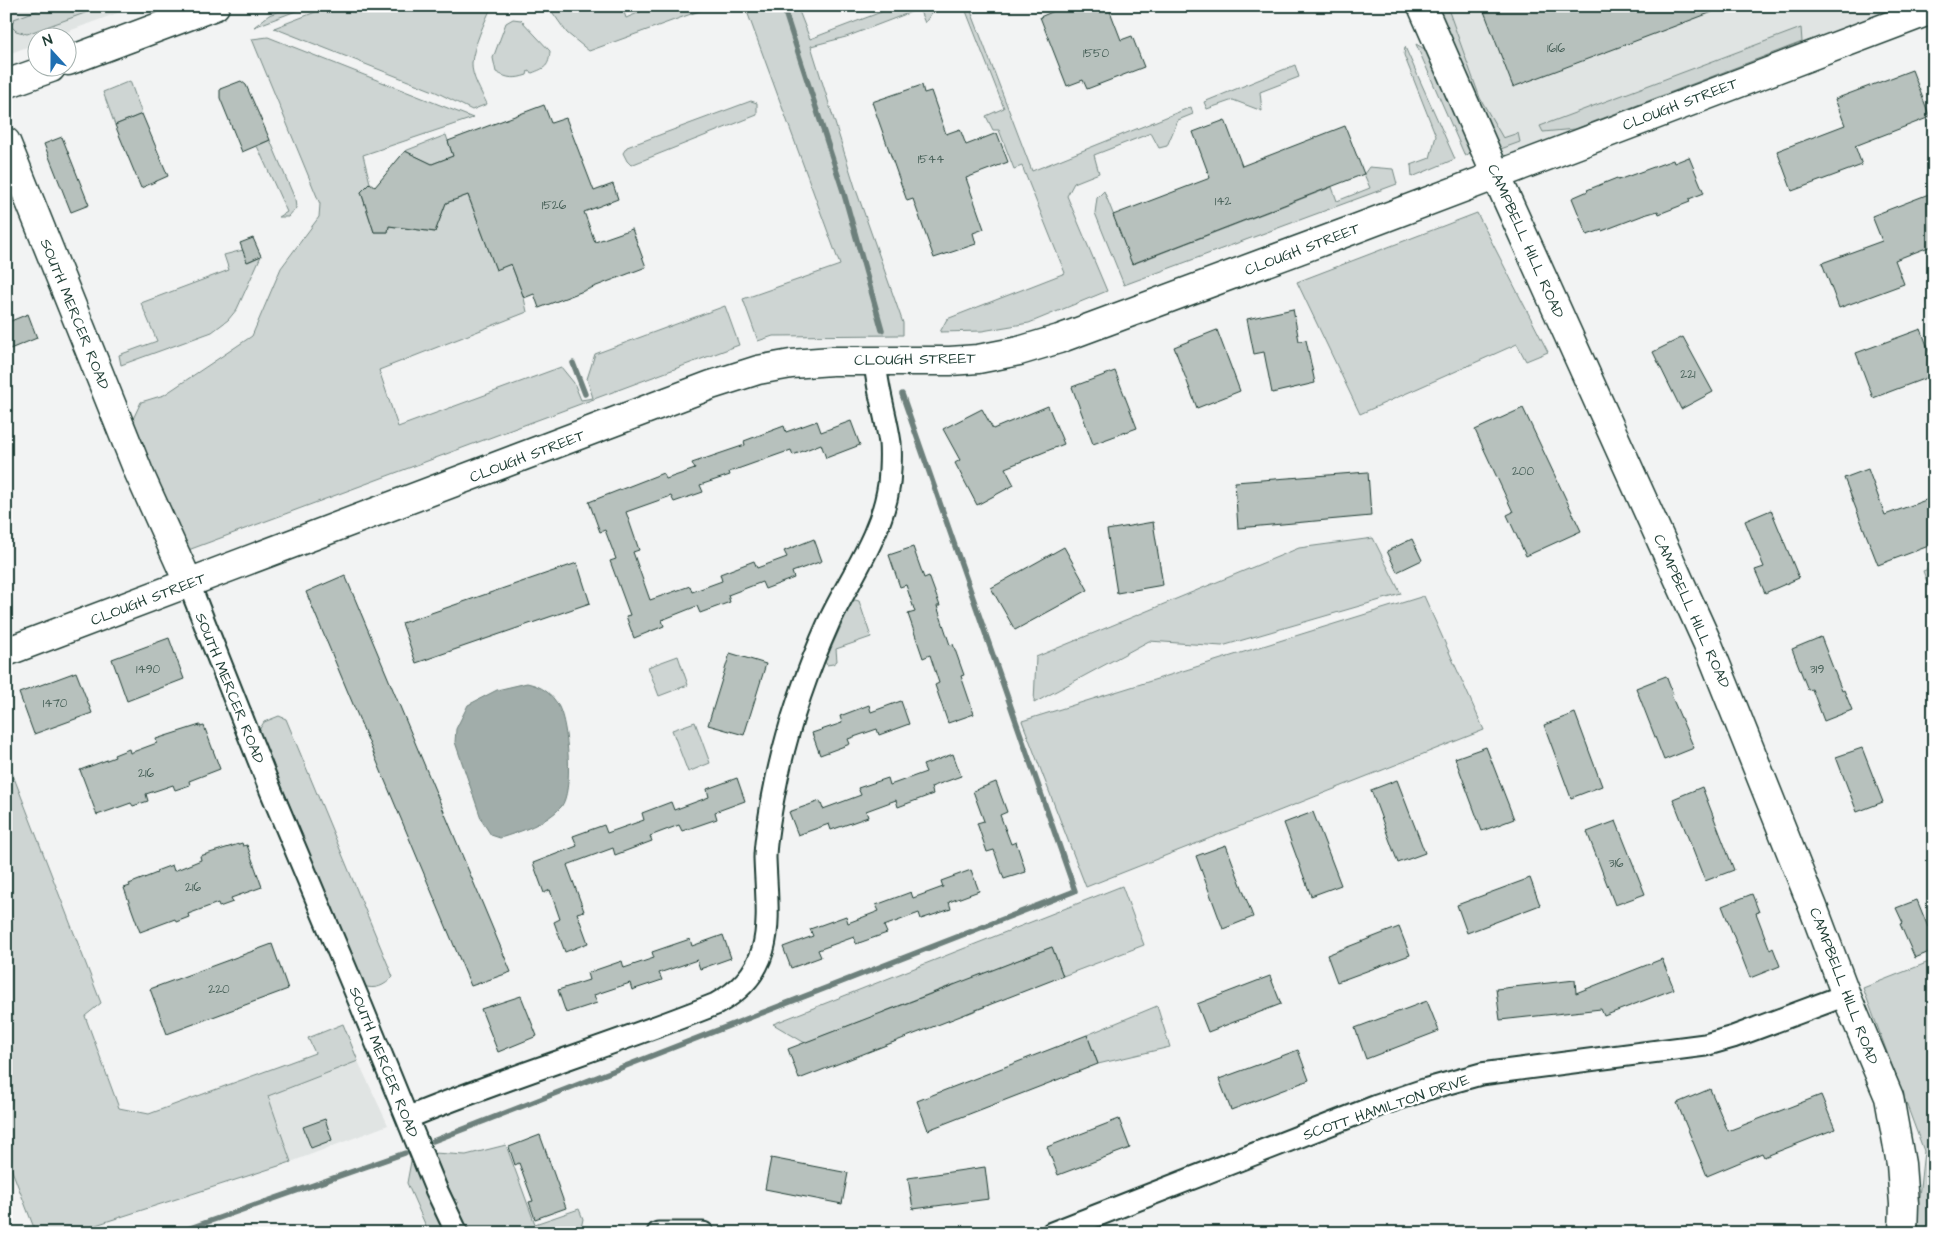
<svg xmlns="http://www.w3.org/2000/svg" width="1940" height="1239" viewBox="0 0 1940 1239" font-family="'Architects Daughter',sans-serif">
<style>
.built{fill:#e0e4e3}
.green{fill:#ced5d3;stroke:#768984}
.water{fill:#a1adaa;stroke:#6d807b}
.lines{fill:none;stroke-linecap:round;stroke-linejoin:round}
.stream{stroke:#6d807b;stroke-width:5.5}
.building{fill:#b7c1bd;stroke:#1f3d34}
.street-casing{stroke:#1f3d34;stroke-width:25}
.secondary-casing{stroke:#1f3d34;stroke-width:31}
.street{stroke:#fff;stroke-width:21}
.secondary{stroke:#fff;stroke-width:28}
.labels{text-anchor:middle;stroke-width:5;stroke-linejoin:round;paint-order:stroke}
.number-label{font-size:12px;fill:#455e56}
.street-label{font-size:15px;fill:#1f3d34;stroke:#fff}
</style>
<rect width="100%" height="100%" fill="#f2f3f3"/>
<filter id="ink" filterUnits="userSpaceOnUse"><feTurbulence type="fractalNoise" baseFrequency=".02" numOctaves="2"/><feDisplacementMap in="SourceGraphic" scale="10" xChannelSelector="R" yChannelSelector="G"/><feConvolveMatrix kernelMatrix="1 2 1 2 8 2 1 2 1" color-interpolation-filters="sRGB"/></filter>
<g filter="url(#ink)">
<path class="built" d="M6 6H136L53 37 38 38 37 43 6 55Z
M1422 6H1934L1496 175Z
M358 1061 388 1125 291 1162 268 1096Z"/>
<path class="green" d="M49 6H104L27 34 16 31 11 26 14 19Z
M293 6H309L254 27 269 15Z
M331 6H492C485 21 473 47 472 63 471 76 482 93 487 104L472 110 436 92 274 28Z
M548 6H622L626 18 654 6H713L589 51 567 33Z
M745 6H797L810 39 897 6H928L931 14 925 23 919 9 846 37 811 46 855 187 903 323V335L773 336 758 341 743 299 840 265Z
M964 6H969L1032 171 1191 107 1193 114 1178 120 1167 146 1159 148 1151 133 1094 155 1099 173 1074 183 1067 196 1107 291 1029 323 982 331 940 332 947 319 1065 273 1022 166 1014 169 999 130H993L986 116 1004 108Z
M1437 6H1447L1480 98 1503 138 1518 133 1520 142 1498 150Z
M513 19 521 20 550 51C549 67 545 68 532 73L528 71 527 75C515 79 508 79 496 72L493 58 506 23Z
M1801 28 1802 42 1575 129 1543 132 1540 126Z
M268 37 473 118 363 155 370 183 361 192 374 232H388L389 226 435 232 446 203 468 195 496 269 511 264 524 298 527 312 379 370 398 427 561 367 574 383 581 400 593 398 587 379 595 354 725 306 739 345 183 552 132 421 141 402 164 395 252 336 281 268 319 217 320 204 252 39Z
M1416 44 1433 54 1475 150 1465 156Z
M1405 47 1455 159 1412 177 1411 165 1430 158 1436 136 1404 55Z
M1295 65 1299 77 1260 92 1262 111 1233 100 1207 109 1204 102Z
M130 81 142 114 115 125 103 92Z
M751 101 757 103V115L631 165 627 161 623 153 627 147Z
M446 135 453 156 432 164 405 151Z
M270 140 295 199 296 208 288 217H279L287 212 257 146Z
M1369 167 1393 169 1397 184 1124 285 1095 213 1097 198 1104 191 1133 264 1332 187 1337 201 1370 188 1364 174Z
M1477 213 1548 352 1526 361 1517 344 1360 414 1297 282Z
M243 250 248 262 261 256 237 309 228 320 212 332 121 365 119 355 157 341 141 303 229 270 224 255Z
M1373 538 1401 594 1222 646 1149 641 1034 703 1036 657 1299 548Z
M1934 567V600L1923 571Z
M1424 596 1484 730 1086 887 1022 721Z
M855 600 859 601 871 637 836 649 837 661 833 664 827 665 825 662 852 601Z
M678 656 688 685 659 696 648 667Z
M279 716 286 719 393 977C384 986 376 990 363 986L259 730 264 722Z
M695 722 710 763 688 772 672 730Z
M6 757 101 1003 85 1016 119 1108 149 1114 315 1053 308 1038 343 1024 358 1061 268 1096 291 1162 71 1233H36L6 1155Z
M1122 886 1144 945 1063 976 1052 947 978 976 989 1005 967 1014 955 984 883 1012 894 1042 872 1050 861 1021 805 1043 773 1024Z
M1934 960V1233H1915L1924 1151 1863 988Z
M1157 1006 1170 1047 1098 1064 1087 1035Z
M506 1145 535 1224 579 1209 583 1219 580 1233H469L456 1205 458 1201 453 1198 434 1153 466 1155Z
M412 1156 446 1233H429L407 1183Z"/>
<path class="water" d="M527 683C541 686 552 693 559 707 568 725 574 791 561 807 547 823 520 832 500 838L491 835 482 821 455 742 456 729 468 705 497 690Z"/>
<g class="lines">
<path class="stream" d="M783 6 844 194 882 330
M573 363 585 394
M433 1141 1075 891 902 394
M176 1233 405 1153"/>
</g>
<path class="building" d="M1066 6H1108L1121 40 1132 36 1144 67 1087 89 1083 80 1067 86 1040 17Z
M1482 6H1723V8L1513 87Z
M1912 70 1930 117 1855 146 1862 165 1792 191 1777 151 1845 125 1835 99Z
M241 81 246 85 270 140 242 152 220 98V89Z
M922 85 924 93 931 91 946 134 960 129 966 145 997 133 1008 162 966 178 984 229 973 233 976 244 934 258 913 199 907 201 872 102Z
M544 105 551 123 566 118 594 191 613 184 618 199 584 212 595 242 632 229 646 267 539 308 534 294 524 298 511 264 496 270 468 195 446 203 435 232 389 226 388 232H374L361 192 370 183 375 187 405 151 432 164 453 156 448 141Z
M142 114 168 176 141 188 115 125Z
M1225 120 1242 166 1345 126 1364 174 1132 264 1113 215 1210 178 1193 132Z
M62 137 89 205 71 212 44 144Z
M1689 157 1704 193 1689 199 1690 202 1659 214 1658 211 1644 215 1602 231V230L1587 235 1572 198 1588 191 1587 190 1617 178 1618 180 1673 160 1674 163Z
M1934 192V245L1895 260 1904 284 1839 308 1822 263 1882 241 1872 216Z
M253 238 261 256 247 262 240 243Z
M1293 309 1299 341 1306 340 1315 383 1272 393 1264 352 1254 354 1247 319Z
M28 314 37 338 10 349 6 341V323Z
M1921 329 1930 354 1934 352V375L1873 398 1856 353Z
M1217 330 1240 391 1197 408 1174 347Z
M1683 337 1713 392 1681 409 1653 352Z
M1115 371 1137 428 1093 444 1072 387Z
M1048 406 1064 444 1005 468 1014 485 977 505 955 463 960 460 943 429 982 409 993 429Z
M1523 408 1581 531 1526 556 1507 515 1513 512 1475 430Z
M817 421 821 432 851 421 860 445 826 458 821 444 793 455 791 450 729 472 730 475 700 485 703 492 674 502 671 496 626 512 639 550 633 552 650 600 690 586 692 592 722 581 720 574 754 561 757 568 787 557 784 551 814 539 822 561 792 572 794 578 765 589 762 582 728 595 730 602 700 613 697 606 662 620 664 626 634 638 626 616 630 615 610 561 616 559 605 530 600 532 589 502 663 473 666 479 695 469 692 463 745 445 744 441 784 426 786 432Z
M1868 469 1885 515 1934 497V544L1878 565 1844 478Z
M1368 472 1371 516 1238 528 1235 482Z
M1771 510 1799 578 1765 593 1755 570 1764 567 1745 521Z
M1153 522 1163 585 1117 593 1107 530Z
M1412 539 1422 560 1397 572 1387 551Z
M913 547 924 578 929 576 940 606H937L950 645 953 644 964 675 961 676 974 714 948 723 935 685 939 683 930 655 923 658 908 614 915 612 906 585 900 587 889 555Z
M1064 547 1088 590 1015 630 991 588Z
M577 563 590 603 416 663 402 623Z
M345 575 511 972 471 986 306 592Z
M1821 637 1842 691 1844 690 1852 710 1824 721 1812 689 1808 690 1792 649Z
M169 638 184 679 127 701 112 659Z
M730 653 766 664 744 735 708 725Z
M76 672 92 713 34 734 19 693Z
M1666 676 1673 694 1671 695 1694 748 1664 760 1636 688Z
M901 701 909 724 879 735 877 729 848 739 850 744 820 755 812 733 842 723 840 716 869 705 871 712Z
M1575 713 1602 786 1571 798 1544 725Z
M200 725V727L204 726 220 769 189 781 190 785 175 790 173 785 146 794 148 801 133 806 131 803 97 815 80 770 115 757 114 755 129 749 130 753 157 743 156 739Z
M1486 747 1514 819 1482 831 1455 758Z
M1862 748 1883 802 1857 812 1836 757Z
M953 754 961 776 931 787 933 794 898 807 896 800 866 811 868 817 831 830 829 824 798 835 789 812 820 801 823 809 861 795 858 788 888 778 890 785 926 772 923 765Z
M737 778 745 801 715 812 717 819 682 831 679 825 650 836 652 841 615 855 613 848 567 865 584 911 577 913 588 943 565 952 554 922 560 919 550 890 544 893 533 863 577 846 573 836 604 825 607 833 644 820 642 813 671 802 674 810 709 797 707 789Z
M1397 780 1425 853 1398 863 1371 790Z
M996 782 1007 812 1000 815 1011 844 1016 842 1026 872 1004 879 994 850 987 852 977 823 984 821 973 791Z
M1702 787 1734 870 1705 881 1673 799Z
M1313 812 1341 885 1311 896 1284 823Z
M1616 821 1645 894 1615 905 1587 832Z
M242 843 243 846 247 845 262 887 231 898 233 902 219 907 218 903 188 914 189 917 176 922 175 919 140 932 124 888 130 886 129 884 157 873 156 871 172 865 174 871 201 860 200 856Z
M1226 845 1253 917 1223 929 1196 856Z
M971 870 979 891 949 902 951 909 921 919 919 913 884 926 887 933 856 944 854 937 818 950 821 957 791 968 783 947 813 936 810 929 846 916 848 923 879 911 876 905 911 892 913 898 943 887 941 881Z
M1530 878 1540 905 1467 933 1457 905Z
M1752 894 1759 912 1756 913 1770 950 1773 948 1780 966 1750 978 1722 906Z
M1917 900 1928 927 1934 925V950L1915 958 1900 924 1903 923 1896 908Z
M1399 927 1410 955 1337 982 1327 955Z
M723 935 731 958 700 969 697 960 659 973 662 980 632 990 630 983 594 995 597 1003 566 1013 558 990 589 980 587 973 622 961 624 968 654 958 652 952 690 939 692 946Z
M272 944 288 989 167 1034 150 989Z
M1052 947 1063 976 799 1079 788 1049Z
M1662 959 1674 989 1604 1016 1601 1009 1500 1020 1496 989 1575 980 1576 993Z
M1270 976 1281 1004 1208 1032 1197 1004Z
M521 996 537 1036 498 1052 481 1009Z
M1427 1001 1439 1031 1366 1059 1355 1028Z
M1087 1035 1098 1064 928 1130 917 1101Z
M1298 1050 1309 1080 1231 1110 1219 1079Z
M1710 1089 1728 1131 1821 1095 1835 1129 1764 1157 1762 1153 1707 1176 1677 1103Z
M325 1119 332 1140 311 1148 303 1127Z
M1119 1119 1130 1148 1058 1175 1047 1147Z
M540 1135 566 1208 535 1219 529 1202 533 1201 519 1163 515 1165 509 1147Z
M771 1158 848 1173 842 1204 765 1189Z
M985 1167 989 1199 913 1209 908 1178Z"/>
<g class="lines">
<g class="street-casing">
<path id="street" d="M189 584 271 791 361 1005 436 1189 457 1233
M407 1118C508 1076 614 1045 716 1004 779 970 767 919 765 858 765 842 770 815 773 798 784 738 804 678 829 622 850 577 882 535 889 484 890 472 891 455 890 443 886 415 877 389 875 361
M658 1233H703
M1052 1233 1377 1106 1427 1089 1481 1074 1705 1045 1733 1037 1846 995"/>
</g>
<g class="secondary-casing">
<path id="secondary" d="M1422 6 1496 175 1707 642 1813 907 1846 995 1889 1097 1901 1164 1904 1204 1903 1233
M68 61 215 6
M6 84 51 68
M6 142 139 473 189 584
M6 652 711 385 758 370 791 364 832 361H950L978 359 1019 351 1059 339 1347 232 1934 9"/>
</g>
<use href="#street" class="street"/>
<use href="#secondary" class="secondary"/>
</g>
</g>
<g class="labels">
<g class="number-label">
<text x="1556" y="52">1616</text>
<text x="1096" y="57">1550</text>
<text x="931" y="163">1544</text>
<text x="1223" y="205">142</text>
<text x="554" y="209">1526</text>
<text x="1688" y="378">221</text>
<text x="1523" y="475">200</text>
<text x="148" y="673">1490</text>
<text x="1817" y="673">319</text>
<text x="55" y="707">1470</text>
<text x="146" y="777">216</text>
<text x="1616" y="867">316</text>
<text x="193" y="891">216</text>
<text x="219" y="993">220</text>
</g>
<g class="street-label">
<text transform="translate(1680 104) rotate(-21)" y="5">CLOUGH STREET</text>
<text transform="translate(1526 241) rotate(66)" y="5">CAMPBELL HILL ROAD</text>
<text transform="translate(1302 249) rotate(-21)" y="5">CLOUGH STREET</text>
<text transform="translate(75 314) rotate(68)" y="5">SOUTH MERCER ROAD</text>
<text transform="translate(915 359) rotate(-1)" y="5">CLOUGH STREET</text>
<text transform="translate(527 456) rotate(-21)" y="5">CLOUGH STREET</text>
<text transform="translate(148 599) rotate(-21)" y="5">CLOUGH STREET</text>
<text transform="translate(1692 611) rotate(66)" y="5">CAMPBELL HILL ROAD</text>
<text transform="translate(230 688) rotate(68)" y="5">SOUTH MERCER ROAD</text>
<text transform="translate(1844 986) rotate(69)" y="5">CAMPBELL HILL ROAD</text>
<text transform="translate(384 1062) rotate(68)" y="5">SOUTH MERCER ROAD</text>
<text transform="translate(1386 1107) rotate(-19)" y="5">SCOTT HAMILTON DRIVE</text>
</g>
</g>
<rect width="1940" height="1239" fill="none" stroke="#fff" stroke-width="25"/>
<rect x="12" y="12" width="1915" height="1214" fill="none" stroke="#1f3d34" stroke-width="2" filter="url(#ink)"/>
<g transform="translate(52 52) rotate(339)"><circle r="24" fill="#ffffff" stroke="#a5b1ae"/>
<path d="M0-4L9 19L0 12L-9 19Z" fill="#1f6fb2"/>
<text y="-8" font-size="14" font-weight="bold" text-anchor="middle" fill="#1f3d34">N</text>
</g>
</svg>
